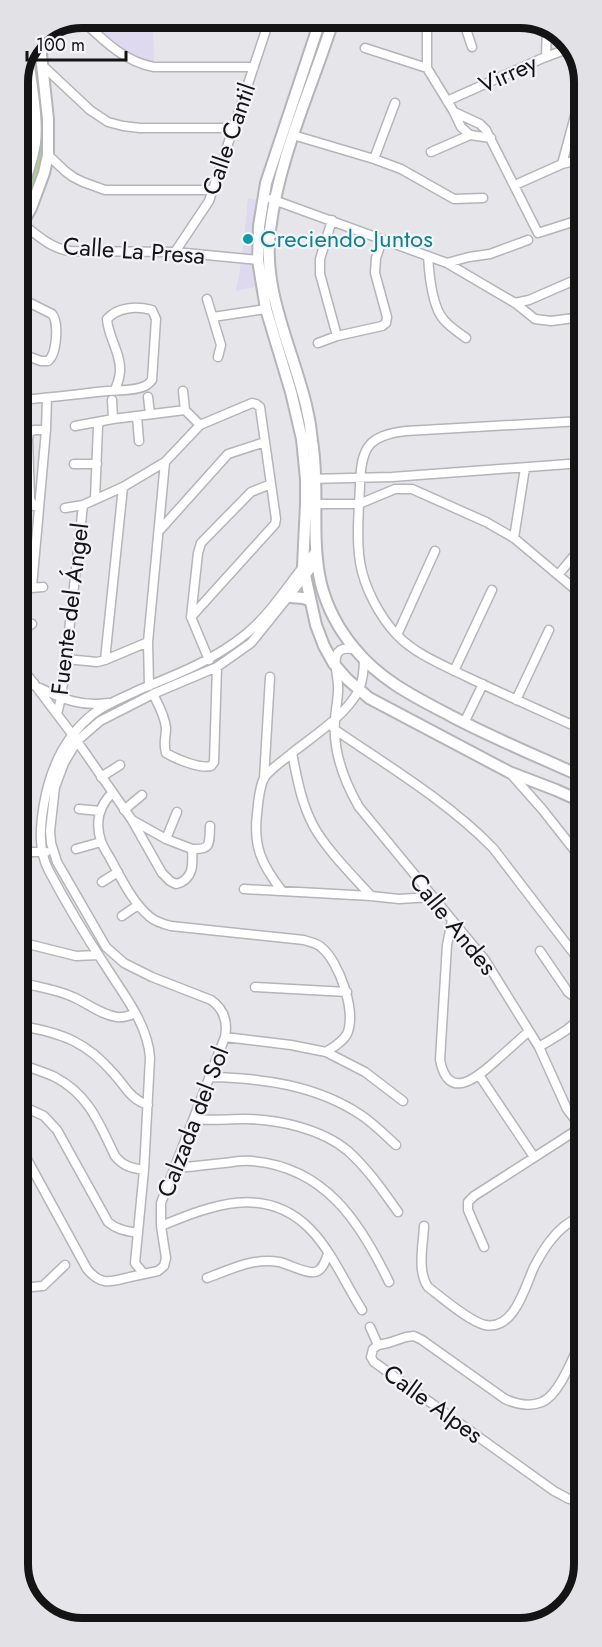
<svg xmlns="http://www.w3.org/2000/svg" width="602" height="1647" viewBox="0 0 602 1647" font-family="Jost,sans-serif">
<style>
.commercial{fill:#ded9ef}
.green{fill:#acd482}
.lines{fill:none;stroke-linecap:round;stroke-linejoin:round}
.minor-casing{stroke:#b4b4b9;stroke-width:11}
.major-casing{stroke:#b4b4b9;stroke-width:14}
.minor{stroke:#fff;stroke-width:8}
.major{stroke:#fff;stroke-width:10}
.culture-dot{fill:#0f9aa8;stroke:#f3f3f8;stroke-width:2}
.labels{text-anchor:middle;stroke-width:4.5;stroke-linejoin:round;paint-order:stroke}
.street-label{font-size:24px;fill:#141415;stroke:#f3f3f8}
.culture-label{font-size:24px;fill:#0d838f;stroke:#f3f3f8;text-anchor:start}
.rim{fill:none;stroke:#141415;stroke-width:8}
</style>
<rect width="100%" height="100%" fill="#e6e6ea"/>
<path class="commercial" d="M84 18H153L154 64 130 57Z
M248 198 259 200 254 257 242 256Z
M241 263 252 265 255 287 236 291Z"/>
<path class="green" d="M37 37 48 155 18 231V197L32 157 28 57Z"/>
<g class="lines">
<g class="minor-casing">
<path id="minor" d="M427 18V68L454 112 461 127 470 135 491 138
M468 18 467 32 472 47
M81 19C102 39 124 62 154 67H254
M365 48 427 68
M546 57 547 28
M42 65 90 110 108 122 123 126 140 128H234
M18 97 33 105
M447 101 543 58 570 48
M454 112 480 124 486 130 538 233 582 219
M293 135 374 159 401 169 454 199 483 198
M431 152 470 135
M48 155 65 171 73 177 83 182 105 190H213
M374 159 395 103
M562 164 582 90
M515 185 562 164 582 159
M271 199 447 263 515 303 535 319 551 321 582 317
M332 220 320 259V274L337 336
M19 221C35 233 49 248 70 251L175 252 258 260
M175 252 209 201 270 18
M428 256C429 273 432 307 444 320 450 327 459 333 466 338
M447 263 469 257 490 254 528 240
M18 297 52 314C59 322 57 354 48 361H41L19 353
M207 299 221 345 218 357
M515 303 529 300 582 277
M213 317 266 309
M318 343 337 336 382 326 386 323 387 317 375 273 376 258 382 240
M183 391 185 410
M148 397 150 414
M19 400C48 398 78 394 108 391 119 390 135 391 145 386 149 384 149 383 152 380L156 319 152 310C136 306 118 307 107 319 108 337 121 353 120 371 120 378 117 384 115 390
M112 400 113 419
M137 416 139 441
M582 421 406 431C368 435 361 448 360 485 359 510 356 537 360 562 364 587 379 616 397 635 415 654 443 665 467 677 505 695 544 712 583 730
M75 426 113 419 185 410 200 425
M74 464H97
M309 479 392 477 582 463
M95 499 98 426 100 422
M310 504H359L395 489H412L486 522 514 538 583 596
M39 507 34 506 30 500 28 439 29 433 34 430H46
M65 508 83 505 123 487 165 462 200 425 252 403 256 404 260 407 276 519 275 524 191 617
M159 531 228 454 265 442
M514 538 525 468
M558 575 573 557 582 550
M32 587 46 430 47 398
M19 589 43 587
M19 633 32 624
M397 635 435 551
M356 650C327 642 337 670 338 685 339 697 335 709 335 722 333 752 344 781 359 807L485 960 539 1047 567 1109 574 1118 583 1126
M66 659 97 662 105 660 148 642
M105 660 123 487
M209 660 191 617 198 553 201 543 251 492 271 484
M19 664 72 734 132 820 162 873 170 881 176 884C194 880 193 863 192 849L166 839 132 820
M454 671 492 590
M149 686 148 642 165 462
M40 688C62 699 82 707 108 703
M19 694 34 683
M153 694C158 704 165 716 166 728 166 737 163 743 166 753 176 759 200 769 211 766L214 762 217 667
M516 700 549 630
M57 714 61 698 66 659 83 505
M464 723 483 684
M577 727 583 715
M334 729C388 766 447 801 493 848L575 955 583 969
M292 753C297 778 301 802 313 825 325 848 353 876 371 896
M511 774 542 809 583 861
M101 777 120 765
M264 779 270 677
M112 793C99 806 95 823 101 841 103 847 107 853 110 858 121 878 132 902 150 917 156 922 163 924 171 926L304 940C309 942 317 943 321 947 339 961 357 1012 347 1034 342 1043 333 1047 326 1052
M79 809 100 811
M124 810 142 795
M166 839 177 812
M76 849 101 842
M192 849C212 850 209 843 210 826
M19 852H46
M102 882 118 872
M19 885 23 852
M244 889 371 896 399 899 432 897
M282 891C262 865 253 847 257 814 258 804 259 788 264 778 271 768 283 761 292 753 315 735 345 716 359 690 363 680 364 668 364 658
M122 916 138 905
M452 920 447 945 440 1060C449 1105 481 1074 500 1057 509 1049 519 1040 528 1032
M32 945 76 956 98 955
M540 951 568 992 583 1004
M575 955 583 950
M27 984C43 988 58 990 73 997 87 1003 101 1015 117 1017 124 1018 129 1016 135 1013
M255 987 347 992
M21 1026C62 1033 87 1042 114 1074 126 1087 130 1099 148 1105
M225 1037 291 1045 326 1052 365 1072 403 1101
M539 1047C555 1037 572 1029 583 1014
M20 1064C31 1068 44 1072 55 1077 89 1095 99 1123 115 1156 123 1166 131 1168 144 1170
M479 1075 534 1157
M210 1077C262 1078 316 1085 361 1115 373 1123 385 1135 396 1145
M20 1105 44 1116 57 1130 108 1222C117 1230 127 1231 138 1233
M194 1119C211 1121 227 1119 244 1119 278 1119 322 1129 348 1151 368 1169 383 1191 398 1212
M20 1150 23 1152 87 1269C101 1286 110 1282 130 1277 139 1275 149 1273 158 1271L164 1266 166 1258 161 1226V1203L225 1037C228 1021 224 1009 211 1000L152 977 124 963 106 947 57 862 51 843 50 831 55 787 64 763 77 741 100 721 153 694 217 667 251 643 317 561
M174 1168C191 1167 207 1165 224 1163 233 1162 243 1160 252 1161 325 1167 360 1222 389 1282
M161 1226C212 1205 265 1184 310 1229 331 1250 346 1285 362 1310
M424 1226C423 1246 417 1271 428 1287 441 1297 470 1322 485 1325 514 1331 525 1287 534 1267 539 1258 544 1248 551 1240 559 1229 572 1220 583 1215
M484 1247 468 1210V1202L474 1196 583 1126
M144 1274 135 1263 144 1170 150 1058C148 1024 123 994 105 965 85 935 66 903 49 871 38 850 40 827 44 804 50 770 64 737 93 714 107 703 125 697 141 689 178 674 214 660 246 634 273 612 293 577 316 551
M207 1278C229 1270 255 1257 279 1262 289 1264 306 1274 315 1272 323 1270 325 1261 328 1254
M20 1288 43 1286 65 1265
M370 1327 378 1345
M584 1334C575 1352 560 1395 542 1402 530 1407 516 1404 505 1399L422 1340 414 1336 406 1337 388 1343 378 1345 373 1349 371 1357 374 1362 554 1491 569 1499H584"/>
</g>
<g class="major-casing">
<path id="major" d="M321 18 266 183 259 226 258 260 266 309 291 392 302 439 306 479V504L303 566 316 625 324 646 334 664 347 679 369 698 509 772 556 790 583 802
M334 18C312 88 279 156 270 230 262 291 292 347 306 405 309 417 311 429 312 441 320 488 310 537 321 584 327 607 339 630 355 649 381 681 417 698 453 717 495 739 539 757 583 777
M18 197C26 179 32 162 35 143 38 118 31 83 28 58
M18 231 31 208 44 173 48 155V119L39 36
M290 597 303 598 309 600"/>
</g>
<use href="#minor" class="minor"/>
<use href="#major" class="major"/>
</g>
<circle class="culture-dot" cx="248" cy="239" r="6"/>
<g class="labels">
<g class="street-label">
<text transform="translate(508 74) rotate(-24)" y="8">Virrey</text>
<text transform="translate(229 139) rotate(-71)" y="8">Calle Cantil</text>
<text transform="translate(134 251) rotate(4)" y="8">Calle La Presa</text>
<text transform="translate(70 609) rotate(-83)" y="8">Fuente del Ángel</text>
<text transform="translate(453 924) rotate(51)" y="8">Calle Andes</text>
<text transform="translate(193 1122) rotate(-69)" y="8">Calzada del Sol</text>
<text transform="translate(433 1404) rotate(36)" y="8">Calle Alpes</text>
</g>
<g class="culture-label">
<text x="260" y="247">Creciendo Juntos</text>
</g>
</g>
<path d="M0 0H602V1647H0ZM82 28H520A54 54 0 0 1 574 82V1564A54 54 0 0 1 520 1618H82A54 54 0 0 1 28 1564V82A54 54 0 0 1 82 28Z" fill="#e1e1e6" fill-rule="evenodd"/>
<path class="rim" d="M82 28H520A54 54 0 0 1 574 82V1564A54 54 0 0 1 520 1618H82A54 54 0 0 1 28 1564V82A54 54 0 0 1 82 28Z"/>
<path d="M27 51v9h99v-9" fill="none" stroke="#141415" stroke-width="3"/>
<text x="36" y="51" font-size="18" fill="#141415" stroke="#f3f3f8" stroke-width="4.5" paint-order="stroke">100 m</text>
</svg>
